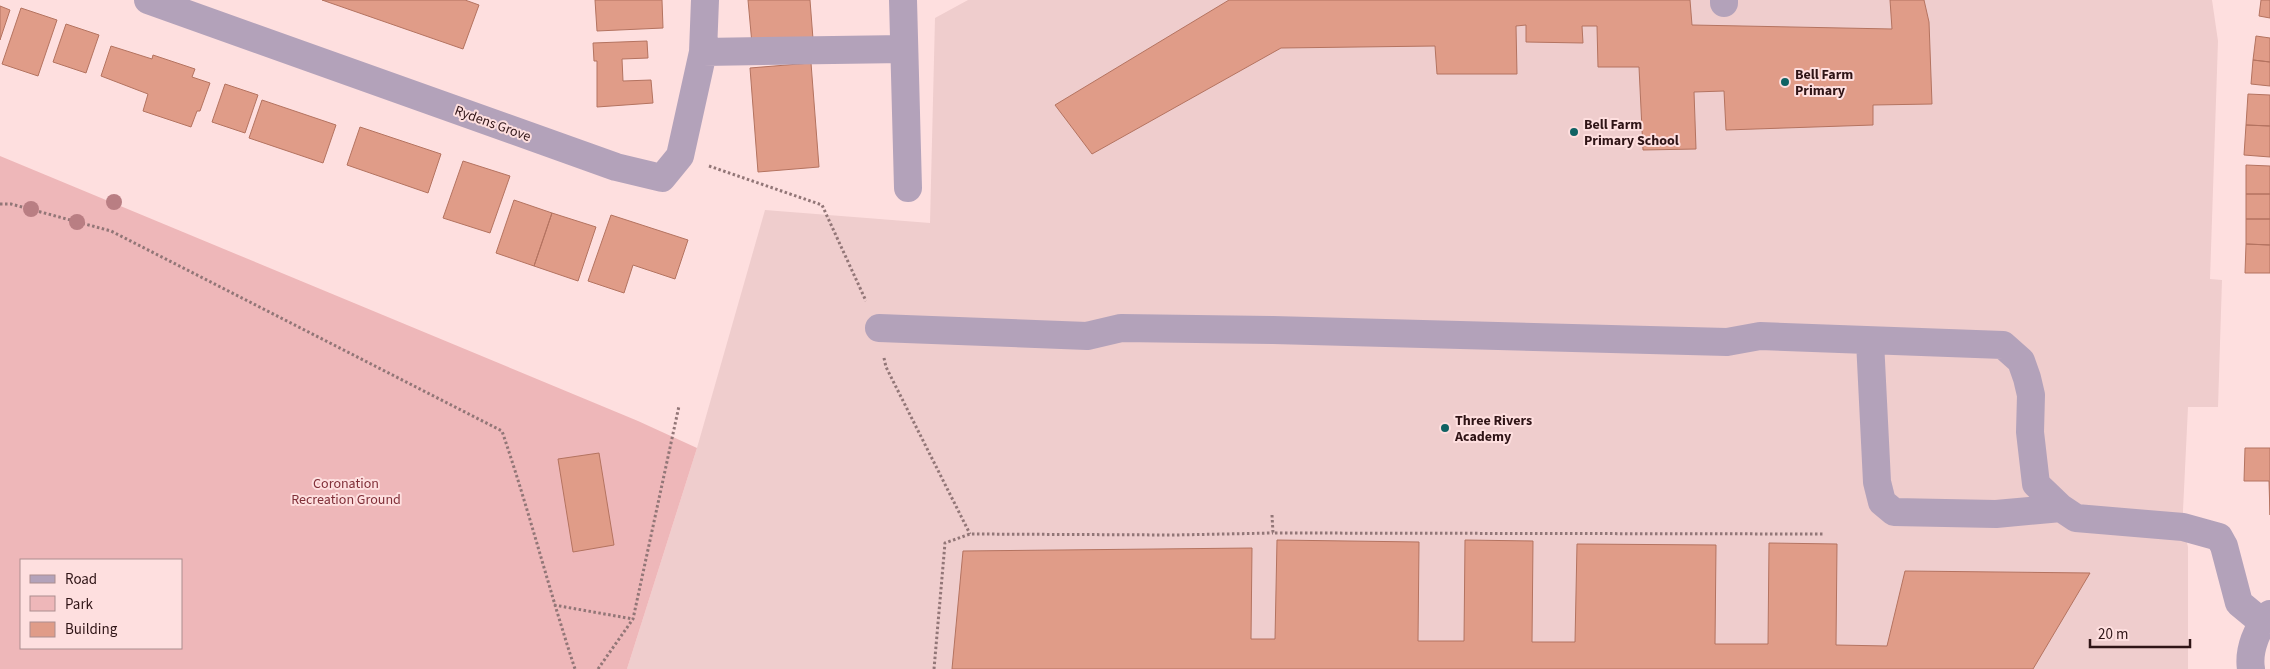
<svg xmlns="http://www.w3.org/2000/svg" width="2270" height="669" viewBox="0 0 2270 669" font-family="'Source Sans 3',sans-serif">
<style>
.built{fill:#efcdcd}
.green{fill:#eeb7b9;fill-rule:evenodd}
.building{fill:#e09c88;stroke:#b47360}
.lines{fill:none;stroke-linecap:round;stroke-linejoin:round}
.path{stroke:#927677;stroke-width:3;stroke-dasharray:2.5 2.5;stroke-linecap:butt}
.minor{stroke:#b3a2ba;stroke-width:28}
.tree{fill:#b97e83}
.poi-dot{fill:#106263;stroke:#fedfdf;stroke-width:2}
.labels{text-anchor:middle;stroke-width:4;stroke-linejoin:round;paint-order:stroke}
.poi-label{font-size:14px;font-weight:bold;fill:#2f1416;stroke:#fedfdf;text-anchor:start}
.street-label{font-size:14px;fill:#2f1416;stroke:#fedfdf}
.park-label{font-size:14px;fill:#802f38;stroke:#fedfdf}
</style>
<rect width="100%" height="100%" fill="#fedfdf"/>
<path class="built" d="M968 0H2212L2218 41 2210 279 2222 280 2218 407H2188L2183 510V527L2188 547V669H627L697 448 765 210 930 223 935 18Z"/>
<path class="green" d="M0 156 638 421 697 448 627 669H0ZM21 560H181V648H21Z"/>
<path class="building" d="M322 0H465L479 5 463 49Z
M595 0H662L663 28 597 31Z
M748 0H810L813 39 752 44Z
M1229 0H1690L1692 25 1892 29 1890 0H1924L1929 22 1932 104 1873 105V125L1726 130 1724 91 1694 92 1696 149 1643 150 1639 67H1598L1597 26H1582L1583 43 1526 42V25L1516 26 1517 74H1437L1435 46 1281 48 1092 154 1055 105Z
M2261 0H2270V18L2259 16Z
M0 6 10 10 0 40Z
M21 8 57 20 38 76 2 64Z
M66 24 99 35 86 73 53 62Z
M2256 36 2270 38V62L2253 60Z
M647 41 648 58 622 59 623 81 651 80 653 103 597 107V61H594L593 43Z
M111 46 152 59 153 55 195 69 192 77 210 83 200 111H197L191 127 143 111 148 94 101 76Z
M2253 60 2270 62V86L2251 84Z
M811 63 819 167 758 172 750 68Z
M225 84 258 95 245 133 212 122Z
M2248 94 2270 95V126L2246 125Z
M262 100 336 125 323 163 249 138Z
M2246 125 2270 126V157L2244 155Z
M360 127 441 154 428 193 347 165Z
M463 161 510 176 490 233 443 218Z
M2246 165 2270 166V194H2246Z
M2246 194H2270V219H2246Z
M514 200 552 213 534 266 496 253Z
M552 213 596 227 578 281 534 266Z
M611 215 688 240 675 279 633 265 624 293 588 281Z
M2246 219H2270V245L2246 244Z
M2246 244 2270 245V273H2245Z
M2245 448H2270V515L2269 481H2244Z
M599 453 614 545 573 552 558 459Z
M1277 540 1419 542 1418 641H1464L1465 540 1533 541 1532 642H1575L1577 544 1716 545 1715 644H1768L1769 543 1837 544 1836 645 1887 646 1905 571 2090 573 2033 669H952L963 551 1252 548 1251 639H1275Z"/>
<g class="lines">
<path class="path" d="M709 166 822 205 866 301
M0 204H11L111 231 502 431C529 510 549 590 575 669
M884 358 886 367 970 534
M1272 515 1273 533 1823 534
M554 605 633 619
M598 669 633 619 679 406
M934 669 945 543 970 534 1174 535 1273 533"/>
<path class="minor" d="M148 0 616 167 662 178 680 156 703 52 705 0
M903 0 908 188
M1724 0V3
M703 52 904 49
M879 328 1087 336 1121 328 1273 330 1727 342 1760 336 2003 345 2021 361 2027 378 2031 395 2030 432 2036 484 2061 508 2076 518 2183 527 2219 537 2224 546 2239 603 2262 622
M1870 341 1877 482 1882 502 1894 512 1996 514 2061 508
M2251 669C2248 650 2257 628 2270 614"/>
</g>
<g class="tree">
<circle cx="114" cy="202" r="8"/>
<circle cx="31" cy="209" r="8"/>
<circle cx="77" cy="222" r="8"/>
</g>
<g class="poi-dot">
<circle cx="1785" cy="82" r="5"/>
<circle cx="1574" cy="132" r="5"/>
<circle cx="1445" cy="428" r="5"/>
</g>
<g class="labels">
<g class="poi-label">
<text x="1795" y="79">Bell Farm<tspan x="1795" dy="16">Primary</tspan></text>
<text x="1584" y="129">Bell Farm<tspan x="1584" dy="16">Primary School</tspan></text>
<text x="1455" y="425">Three Rivers<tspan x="1455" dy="16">Academy</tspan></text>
</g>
<g class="street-label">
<text transform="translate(493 123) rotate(20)" y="5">Rydens Grove</text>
</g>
<g class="park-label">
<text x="346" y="488">Coronation<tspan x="346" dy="16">Recreation Ground</tspan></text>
</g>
</g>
<rect x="20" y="559" width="162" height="90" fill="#fedfdf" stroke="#ab8e8f"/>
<rect x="30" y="575" width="25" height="8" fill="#b3a2ba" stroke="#ab8e8f"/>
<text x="65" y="584" font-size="15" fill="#2f1416">Road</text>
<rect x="30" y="596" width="25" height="15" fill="#eeb7b9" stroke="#ab8e8f"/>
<text x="65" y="609" font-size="15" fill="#2f1416">Park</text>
<rect x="30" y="622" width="25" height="15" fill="#e09c88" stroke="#ab8e8f"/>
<text x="65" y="634" font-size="15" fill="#2f1416">Building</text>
<path d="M2090 639v8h100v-8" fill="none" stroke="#2f1416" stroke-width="2.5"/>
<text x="2098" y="639" font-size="15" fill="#2f1416" stroke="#fedfdf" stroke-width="4" paint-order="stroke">20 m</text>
</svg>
